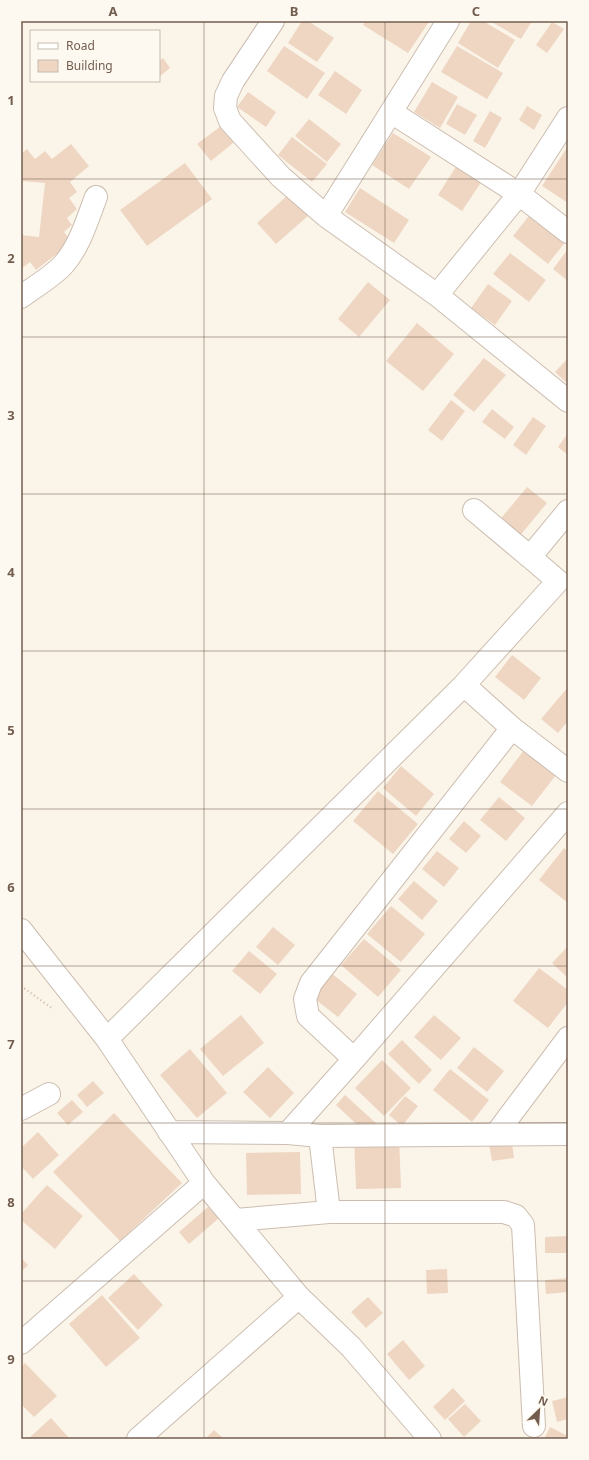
<svg xmlns="http://www.w3.org/2000/svg" width="589" height="1460" viewBox="0 0 589 1460" font-family="'Noto Sans',sans-serif">
<style>
.building{fill:#eed6c3}
.lines{fill:none;stroke-linecap:round;stroke-linejoin:round}
.minor-casing{stroke:#ccbdb0;stroke-width:24}
.path{stroke:#d3baa6;stroke-width:2.5;stroke-dasharray:1 3;stroke-linecap:butt}
.minor{stroke:#fff;stroke-width:22}
.grid{fill:none;stroke:#735d4f;stroke-width:1;stroke-opacity:0.55}
.neatline{fill:none;stroke:#735d4f;stroke-width:1.5}
.grid-label{font-size:13px;text-anchor:middle;font-weight:bold;fill:#735d4f}
</style>
<rect width="100%" height="100%" fill="#fbf5e9"/>
<path class="building" d="M302 21H308L334 38 317 62 288 43Z
M365 21H428L429 22 408 53 363 25Z
M471 21H483L515 40 498 68 458 43Z
M490 21H532L521 39Z
M552 22 564 29 547 53 536 45Z
M284 46 325 73 307 99 267 71Z
M457 46 503 73 487 99 441 72Z
M163 58 170 68 159 77V61Z
M335 71 362 90 346 114 318 95Z
M432 82 458 97 440 128 414 112Z
M248 92 276 112 266 127 237 107Z
M457 104 477 115 465 135 446 124Z
M527 106 542 115 534 130 519 120Z
M490 111 502 118 485 148 473 141Z
M309 119 341 144 327 162 295 136Z
M225 123 238 139 211 161 197 144Z
M393 133 431 157 409 189 372 165Z
M292 137 327 164 312 182 278 155Z
M71 144 89 166 70 182 77 192 69 198 77 209 67 218 72 225 64 232 72 242 36 270 30 262 21 269V235L39 237 45 183 21 181V154L27 149 35 159 45 151 52 159Z
M568 146V180L566 182 568 183V203L542 186Z
M185 163 212 199 147 246 120 210Z
M457 165 482 181 462 211 438 195Z
M360 188 409 220 394 243 345 212Z
M289 194 308 216 276 244 257 223Z
M532 212 567 240 548 264 513 236Z
M568 249V281L553 269Z
M510 253 546 280 529 302 493 274Z
M368 282 390 300 359 337 338 319Z
M488 284 512 301 495 325 471 308Z
M417 323 454 354 423 391 386 361Z
M484 358 506 375 474 412 453 395Z
M568 358V384L555 372Z
M451 400 465 411 442 441 428 430Z
M492 409 514 427 505 439 482 422Z
M533 417 546 426 526 455 513 445Z
M568 433V455L558 447Z
M527 487 547 503 518 538 498 522Z
M512 655 541 678 524 700 495 677Z
M568 687V721L558 733 541 719Z
M524 750 556 775 532 806 500 782Z
M401 766 434 794 416 816 383 788Z
M378 791 418 824 393 854 353 821Z
M499 797 525 818 506 841 480 820Z
M464 821 481 836 466 853 449 839Z
M564 848 568 851V903L539 880Z
M437 851 459 868 444 887 422 869Z
M414 881 438 901 422 920 398 899Z
M391 906 425 934 401 962 367 934Z
M273 927 295 945 278 965 256 947Z
M364 939 401 970 378 997 341 965Z
M568 946V978L552 963Z
M249 951 277 974 260 994 232 971Z
M539 968 568 990V1002L548 1028 513 1001Z
M330 972 357 994 338 1017 311 996Z
M241 1015 264 1043 223 1076 200 1049Z
M434 1015 461 1038 441 1060 414 1037Z
M402 1040 432 1070 419 1084 388 1054Z
M474 1047 504 1071 487 1092 457 1068Z
M190 1049 227 1093 197 1118 160 1075Z
M382 1060 411 1088 384 1116 355 1088Z
M268 1067 294 1093 270 1118 243 1092Z
M450 1069 489 1100 472 1122 433 1090Z
M93 1081 104 1093 87 1107 77 1095Z
M345 1095 377 1124 367 1134 336 1105Z
M405 1096 418 1106 402 1126 389 1115Z
M72 1100 83 1112 68 1125 57 1113Z
M114 1113 182 1183 120 1241 53 1172Z
M38 1132 59 1155 33 1179 21 1166V1148Z
M399 1135 401 1188 356 1189 354 1137Z
M511 1135 514 1158 492 1161 488 1138Z
M300 1152 301 1194 247 1195 246 1153Z
M47 1185 83 1216 55 1249 21 1220V1214Z
M208 1207 219 1218 189 1244 179 1232Z
M568 1236V1253H545V1237Z
M21 1258 28 1265 21 1272Z
M447 1269 448 1293 427 1294 426 1270Z
M134 1274 163 1305 138 1330 108 1298Z
M568 1278V1292L546 1294 545 1280Z
M102 1295 140 1338 106 1367 69 1324Z
M368 1297 383 1313 366 1328 351 1312Z
M403 1340 425 1366 409 1380 387 1354Z
M25 1363 57 1396 34 1417 21 1404V1367Z
M453 1388 465 1401 445 1420 433 1407Z
M568 1397V1419L557 1422 552 1401Z
M465 1404 481 1421 464 1437 448 1419Z
M51 1418 70 1439H28Z
M550 1427 568 1436V1439H544Z
M214 1430 224 1439H205Z"/>
<g class="lines">
<g class="minor-casing">
<path id="minor" d="M273 21 233 81 226 96 225 108 230 121 281 177 326 216
M391 112 519 194 568 232
M568 118 519 194 437 295 568 401
M437 295 326 216 448 21
M21 297C34 287 52 277 63 265 80 246 87 220 96 197
M474 510 530 557
M464 685 512 728 568 771
M21 930 107 1039 464 685 558 581 530 557 568 511
M107 1039 204 1183 299 1297 351 1347 430 1439
M354 1059 308 1016 305 999 311 983 512 728
M21 1109 49 1094
M169 1132 288 1133 320 1136 568 1134
M288 1133 354 1059 568 813
M496 1134 568 1038
M320 1136 329 1212H504L516 1216 523 1225 534 1426
M235 1220 329 1212
M21 1343 204 1183
M138 1439 299 1297"/>
</g>
<path class="path" d="M21 986 53 1009"/>
<use href="#minor" class="minor"/>
</g>
<path class="grid" d="M204 21V1439M385 21V1439M21 179H568M21 337H568M21 494H568M21 651H568M21 809H568M21 966H568M21 1123H568M21 1281H568"/>
<rect width="589" height="1460" fill="none" stroke="#fef9f0" stroke-width="44"/>
<rect x="30" y="30" width="130" height="52" fill="#fef9f0" stroke="#c6bbb0"/>
<rect x="38" y="43" width="20" height="6" fill="#ffffff" stroke="#c6bbb0"/>
<text x="66" y="50" font-size="12" fill="#735d4f">Road</text>
<rect x="38" y="60" width="20" height="12" fill="#eed6c3" stroke="#c6bbb0"/>
<text x="66" y="70" font-size="12" fill="#735d4f">Building</text>
<g transform="translate(539 1410) rotate(25)" stroke="#fef9f0" stroke-width="3" paint-order="stroke">
<path d="M0-3L7 15L0 10L-7 15Z" fill="#735d4f"/>
<text y="-6" font-size="11" font-weight="bold" text-anchor="middle" fill="#735d4f">N</text>
</g>
<rect x="22" y="22" width="545" height="1416" class="neatline"/>
<g class="grid-label">
<text x="113" y="16">A</text>
<text x="294" y="16">B</text>
<text x="476" y="16">C</text>
<text x="11" y="105">1</text>
<text x="11" y="263">2</text>
<text x="11" y="420">3</text>
<text x="11" y="577">4</text>
<text x="11" y="735">5</text>
<text x="11" y="892">6</text>
<text x="11" y="1049">7</text>
<text x="11" y="1207">8</text>
<text x="11" y="1364">9</text>
</g>
</svg>
